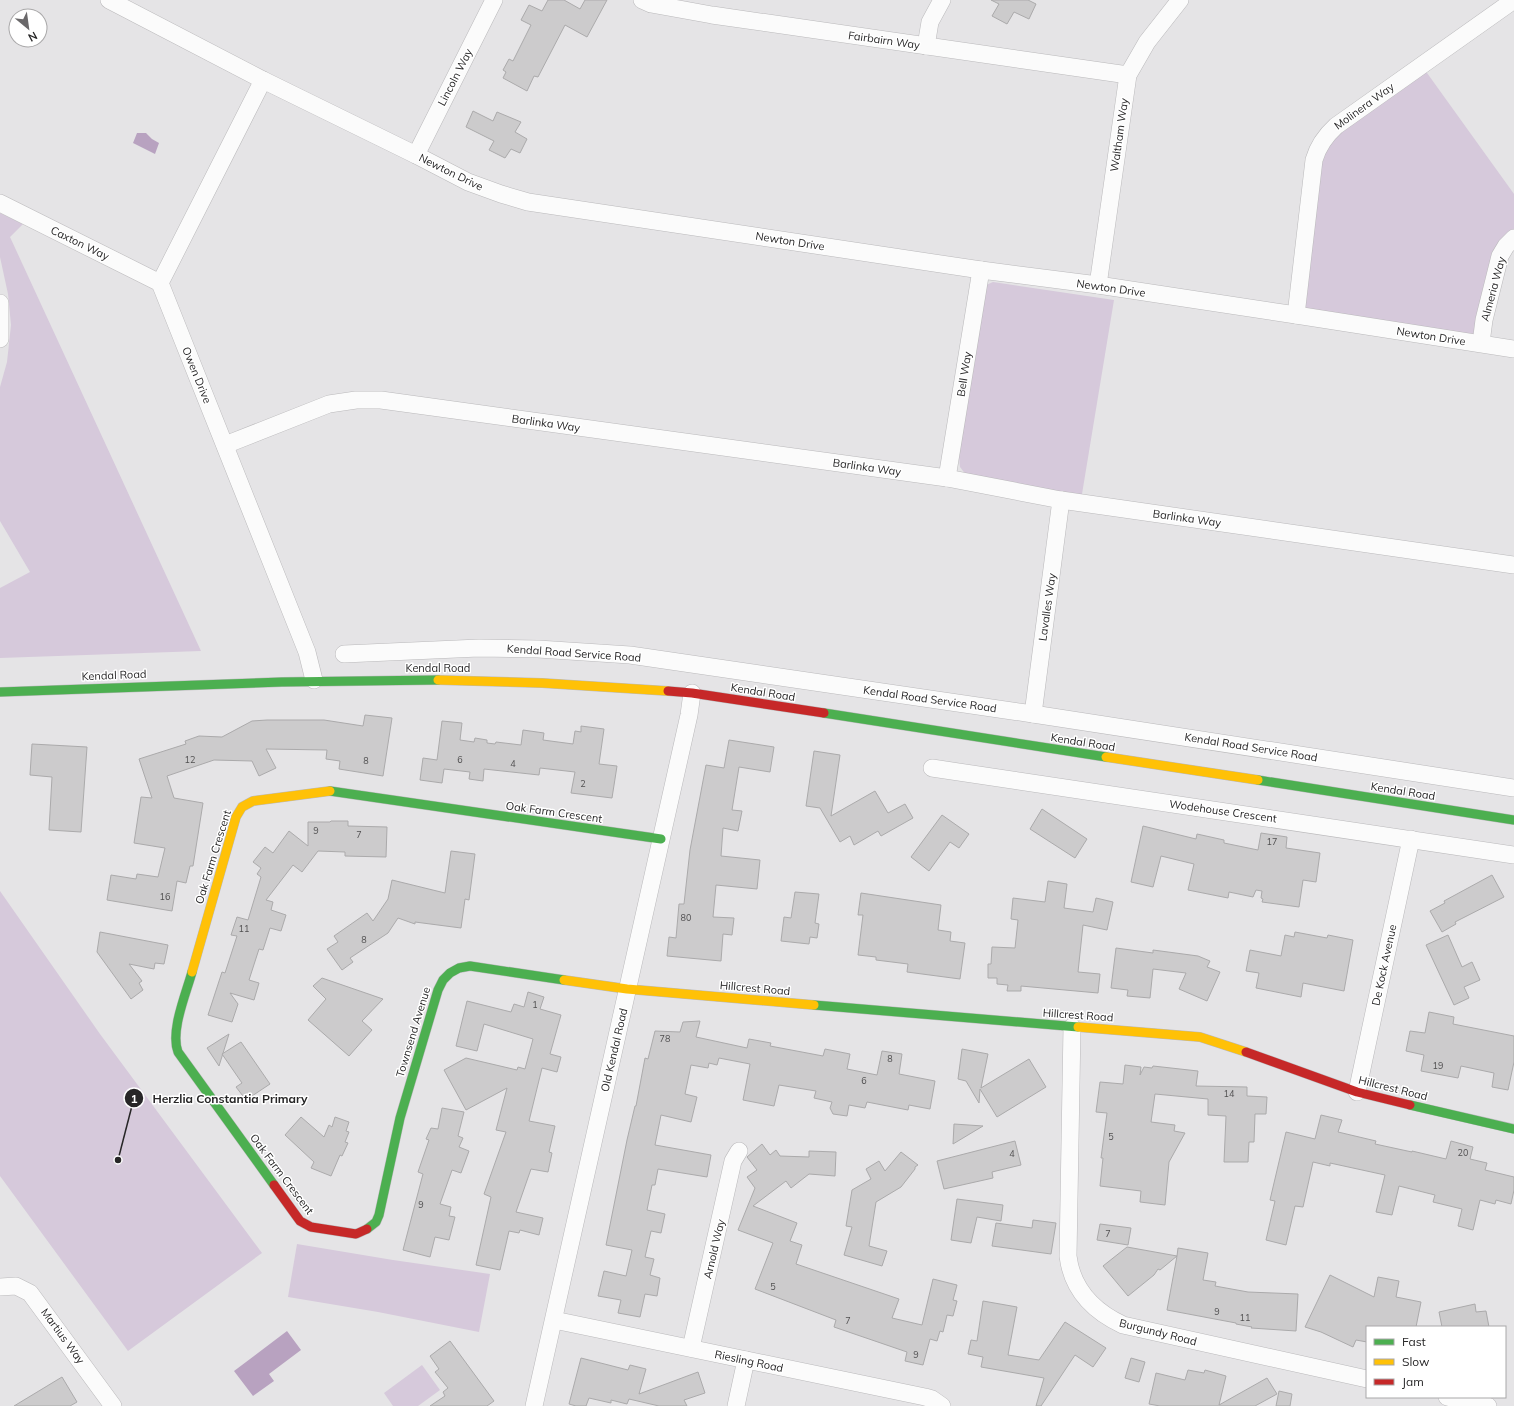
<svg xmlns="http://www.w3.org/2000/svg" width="1514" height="1406" font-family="Mulish,sans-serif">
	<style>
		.green { fill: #d6c9db }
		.water { fill: #b8a2c0 }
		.building { fill: #cccbcc; stroke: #abaaab }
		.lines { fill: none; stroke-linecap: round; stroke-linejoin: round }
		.street-casing { stroke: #bab9bb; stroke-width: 18 }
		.fast-casing { stroke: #bab9bb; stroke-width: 10 }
		.slow-casing { stroke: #bab9bb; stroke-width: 10 }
		.jam-casing { stroke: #bab9bb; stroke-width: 10 }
		.street { stroke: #fbfbfb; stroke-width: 17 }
		.fast { stroke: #4caf50; stroke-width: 9 }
		.slow { stroke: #ffc107; stroke-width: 9 }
		.jam { stroke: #c62828; stroke-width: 9 }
		.labels { text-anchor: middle; stroke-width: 3; stroke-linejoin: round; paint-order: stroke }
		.number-label { font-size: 9px; fill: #504f50 }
		.street-label { font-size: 11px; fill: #272627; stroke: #fff }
		.leader { fill: none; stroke: #272627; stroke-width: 1.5 }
		.callout-dot { fill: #272627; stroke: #fff; stroke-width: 1.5 }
		.mark-label { font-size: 12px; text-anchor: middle; font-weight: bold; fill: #fff }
		.callout-label { font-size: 12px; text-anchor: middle; font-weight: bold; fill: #272627; stroke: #fff; stroke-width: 3; stroke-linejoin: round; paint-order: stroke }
	</style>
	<rect width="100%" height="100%" fill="#e5e4e6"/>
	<g class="green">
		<path d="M1422,66L1514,194V234L1480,343L1296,315L1319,153L1337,127Z"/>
		<path d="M0,213L23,224L10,237L201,651L0,658V588L30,572L0,521V387L7,362L11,325L8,294L0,257Z"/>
		<path d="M993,282L1114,300L1082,494L1075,502L966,475L960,467L959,456L986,285Z"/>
		<path d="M0,891L100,1034L262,1253L128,1351L0,1176Z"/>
		<path d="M297,1244L393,1260L490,1274L479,1332L378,1312L288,1297Z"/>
		<path d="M422,1365L440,1390L418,1406H393L384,1393Z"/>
	</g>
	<g class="water">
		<path d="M137,133H146L152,139L159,143L155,154L133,143Z"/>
		<path d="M287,1331L301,1350L269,1374L274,1381L253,1396L234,1371Z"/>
	</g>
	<g class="building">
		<path d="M548,0H564L580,9L585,0H607L587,37L565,25L538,77L534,76L527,91L503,78L506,72L503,70L509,59L513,61L531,25L521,20L529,5L542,11Z"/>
		<path d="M991,0H1028L1036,4L1029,19L1014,12L1007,24L992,16L999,4Z"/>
		<path d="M473,111L493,121L497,112L521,122L515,132L527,139L520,153L511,149L505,158L489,150L494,141L466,127Z"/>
		<path d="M365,715L392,718L383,776L339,769L340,761L326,759L327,750L266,749L276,768L259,776L252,761L214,760L167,776L174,798L203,803L193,866H190L186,883L177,881L172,911L107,900L111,875L136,879L137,874L158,877L165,848L134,843L141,797L152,798L139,759L186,744L185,741L199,736L222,737L252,721L267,720H324L363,726Z"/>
		<path d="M442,721L462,723L460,740L474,742L475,738L487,740V743L495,744L496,742L521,745L523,730L544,733L543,740L573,744L575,731L581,732V726L604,729L599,764L617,766L612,798L571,793L575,772L540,768L539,775L484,769L483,781L469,779L470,772L444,769L442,783L420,780L423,758L437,760Z"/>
		<path d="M729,740L774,747L770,772L739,767L732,810L742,811L738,831L723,828L721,856L760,860L757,889L716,885L713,917L734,918L732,935L723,934L721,961L667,956L669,937L676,938L679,904H684L690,850L706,765L724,768Z"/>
		<path d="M32,744L87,747L81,832L49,830L52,777L30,775Z"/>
		<path d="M814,751L840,755L831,816L875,791L888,813L905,804L913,818L881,836L878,831L854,845L850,836L840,842L820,808L806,806Z"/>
		<path d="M1042,809L1087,839L1075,858L1030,829Z"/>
		<path d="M942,815L969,834L959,848L950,842L929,871L911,857Z"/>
		<path d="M331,821H348V826L387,827L386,857L345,856V852L318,851L302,872L293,865L266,900L273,902L271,910L286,915L281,931L270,928L263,950L259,949L249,980L259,983L254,1000L230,993L238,1004L232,1022L208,1015L222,972L225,973L237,936L231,935L237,917L248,920L261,877L257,874L261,868L253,862L265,847L273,853L289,831L308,846V822H330Z"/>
		<path d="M1143,826L1196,839L1197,834L1224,840V843L1258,850L1261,833L1287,837L1286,848L1320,853L1316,882L1303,880L1299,907L1262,902L1263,899L1261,898L1262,891L1256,890L1253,897L1229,892L1228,898L1188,890L1194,864L1161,856L1153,887L1131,882Z"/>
		<path d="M451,851L475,854L469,900L465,899L461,928L415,922V924L398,918L388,933L350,958L353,962L342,970L327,949L338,942L334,936L367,913L373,921L388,899L392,880L445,893Z"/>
		<path d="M1492,875L1504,897L1455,922L1456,924L1442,932L1430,911L1445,903L1444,901Z"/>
		<path d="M1048,881L1067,884L1064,908L1093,912L1096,898L1113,902L1107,930L1083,925L1078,972L1100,974L1098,993L1021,986V991H1007L1008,985L997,984V978H988V964H991L992,947L1015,948L1018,920L1011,919L1013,898L1045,902Z"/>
		<path d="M795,892L819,894L815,923L819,924L817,938L810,937L809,944L781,941L784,917L791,918Z"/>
		<path d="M861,893L941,905L938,930L951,932L950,941L965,943L960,979L907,972L908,964L876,960V957L858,955L863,915H858Z"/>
		<path d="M100,932L168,945L164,964L155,963L154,969L129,964L142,981L139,983L143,990L131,999L97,952Z"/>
		<path d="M1295,932L1327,938L1328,935L1353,940L1344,991L1303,983L1301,997L1256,988L1259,973L1246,971L1250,950L1281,956L1285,935L1294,937Z"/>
		<path d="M1448,935L1462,967L1472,962L1480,980L1464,987L1469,998L1454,1005L1426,945Z"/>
		<path d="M1116,948L1153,953V950L1198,956L1210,961L1207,967L1220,972L1207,1001L1179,989L1186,973L1153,969L1150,998L1127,996L1128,990L1111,988Z"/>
		<path d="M322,978L383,999L362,1021L372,1030L349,1056L308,1020L326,999L313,986Z"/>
		<path d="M528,992L544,997L540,1009L561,1015L550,1054L561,1057L557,1072L542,1068L529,1121L555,1126L549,1152L552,1153L548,1172L531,1169L516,1212L543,1218L539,1235L520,1230L519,1233L509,1231L500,1270L476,1265L491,1197L484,1194L506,1132L496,1130L507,1088L466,1110L444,1070L466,1058L517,1070L518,1067L525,1069L533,1039L484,1024L477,1051L456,1046L467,1001L511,1012L514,1004L524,1007Z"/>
		<path d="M1429,1012L1454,1017L1453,1024L1514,1036V1062L1508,1090L1492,1087L1494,1073L1461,1066L1458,1078L1421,1071L1424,1055L1406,1051L1410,1031L1425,1033Z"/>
		<path d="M700,1021L696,1037L747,1048L749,1039L771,1043L770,1046L823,1056L825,1049L850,1054L847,1069L877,1075L882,1051L902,1054L899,1074L935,1081L930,1109L909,1105L908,1110L867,1102L865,1108L849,1105L847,1116L833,1114L830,1108L832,1102L814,1098L816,1091L779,1085L774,1106L743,1100L750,1064L719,1058L717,1065L709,1063L708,1068L691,1065L685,1094L697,1097L691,1122L661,1115L655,1145L711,1155L707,1177L658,1169L655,1185H652L647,1210L665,1214L661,1233L651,1231L645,1257L654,1259L650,1275L660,1278L657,1296L645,1294L640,1317L618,1313L621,1300L598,1296L604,1271L626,1276L632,1250L606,1245L627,1140L635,1106H636L645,1058L648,1059L655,1031L680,1032L683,1022Z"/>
		<path d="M229,1034L219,1066L207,1048Z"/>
		<path d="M241,1042L270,1084L246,1100L236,1087L242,1083L222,1054Z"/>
		<path d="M962,1049L988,1054L981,1088L1029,1059L1046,1087L997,1117L980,1089L979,1103L966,1081L958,1079Z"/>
		<path d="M1125,1065L1141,1067L1140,1075L1144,1067L1152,1068L1153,1066L1198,1071L1196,1086L1247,1087V1096L1267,1097L1266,1114H1255L1254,1142H1249L1248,1162H1224L1226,1116L1208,1115V1099L1155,1094L1151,1122L1175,1125L1174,1131L1185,1133L1169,1162L1165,1205L1140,1202L1141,1191L1100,1186L1103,1158H1101L1107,1113L1096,1112L1100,1082L1123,1084Z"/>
		<path d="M442,1108L464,1112L458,1136L463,1138L459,1147L469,1151L461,1173L452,1170L440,1204L451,1207L449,1216L455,1217L449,1240L435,1237L430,1257L403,1250L423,1174L418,1172L429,1140L426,1139L431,1128L438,1129Z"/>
		<path d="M1321,1115L1342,1120L1338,1132L1376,1141L1375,1144L1412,1152V1151L1446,1159L1451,1141L1473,1147L1470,1159L1487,1163L1485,1170L1514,1177V1190L1511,1204L1496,1200L1495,1204L1480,1200L1473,1230L1458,1226L1462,1209L1433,1202L1435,1195L1399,1186L1392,1215L1376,1212L1385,1175L1330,1163V1166L1313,1162L1303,1207L1295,1206L1286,1245L1266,1240L1275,1201L1270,1200L1286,1132L1315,1139Z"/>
		<path d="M301,1117L324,1137L329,1125L332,1127L335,1117L349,1122L346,1131L349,1132L345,1142L348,1143L342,1156L340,1155L331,1176L311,1168L314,1162L285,1135Z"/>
		<path d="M954,1124L983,1126L953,1144Z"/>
		<path d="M1015,1141L1021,1165L992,1172L993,1178L944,1189L937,1161Z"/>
		<path d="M762,1144L770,1155L776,1150L780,1156L809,1157V1151L836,1152L835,1176L809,1174L791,1188L786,1181L753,1206L797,1223L790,1241L802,1245L796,1264L899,1299L892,1318L922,1325L933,1279L957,1285L953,1300L957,1301L953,1316L947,1315L943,1332L940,1331L937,1341L930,1339L923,1365L905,1361L907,1352L834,1327L836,1320L755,1289L773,1243L738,1230L755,1188L747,1177L757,1170L747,1157Z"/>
		<path d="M901,1152L918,1165L915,1167V1169L901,1187L876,1202L869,1246L887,1251L882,1266L844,1255L852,1227L846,1226L852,1190L871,1179L866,1169L879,1161L885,1171Z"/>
		<path d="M957,1199L1003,1205L1001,1221L977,1217L971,1243L951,1240Z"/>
		<path d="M1033,1220L1056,1223L1051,1254L992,1246L996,1223L1032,1228Z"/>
		<path d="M1100,1224L1131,1228L1128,1245L1097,1240Z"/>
		<path d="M1127,1247L1177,1256L1178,1248L1208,1253L1203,1280L1216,1282L1215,1286L1248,1292L1298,1294L1296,1331L1251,1328L1252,1327L1236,1324V1323L1167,1310L1177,1256L1160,1270L1158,1269L1154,1275L1128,1296L1103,1266Z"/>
		<path d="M1330,1275L1374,1297L1378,1277L1399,1281L1396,1297L1421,1302L1416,1327H1367V1342L1356,1340L1353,1347L1321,1332L1305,1327Z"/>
		<path d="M983,1301L1017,1307L1008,1355L1039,1360L1065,1322L1106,1348L1093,1367L1075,1355L1041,1406H1036L1044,1378L981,1367L983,1357L968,1354L971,1340L977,1341Z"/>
		<path d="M1475,1304L1476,1312L1486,1311L1489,1327H1442L1439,1312Z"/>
		<path d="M450,1341L494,1401L487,1406H430L445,1396L443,1392L448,1388L435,1372L439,1369L430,1356Z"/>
		<path d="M581,1358L628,1370L630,1365L646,1369L639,1394L698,1372L705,1393L684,1400L687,1406H659L629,1399L627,1404L611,1400V1403L589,1398L586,1406H576L569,1404Z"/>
		<path d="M1131,1358L1145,1362L1139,1382L1125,1378Z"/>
		<path d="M1188,1370L1204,1373L1205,1370L1226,1376L1219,1405L1267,1378L1277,1394L1255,1406H1160L1149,1404L1156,1373L1185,1380Z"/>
		<path d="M62,1377L77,1402L70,1406H14Z"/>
		<path d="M1279,1391L1292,1394L1290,1406H1276Z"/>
	</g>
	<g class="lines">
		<defs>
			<g id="street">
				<path d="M109,0L263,80L416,155L468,182L501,194L528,202L981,270L1098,285L1296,315L1514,349"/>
				<path d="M642,0L651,4L712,15L1128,75"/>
				<path d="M926,46L930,22L942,0"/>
				<path d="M263,80L160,283L307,652L314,680"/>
				<path d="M416,155L494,0"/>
				<path d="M0,203L160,283"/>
				<path d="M1098,285L1128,75L1147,42L1180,0"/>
				<path d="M0,303V339"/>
				<path d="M1296,315L1314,160C1318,146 1325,136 1336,126L1514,0"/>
				<path d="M1481,343L1484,320L1500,256L1506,246L1514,238"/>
				<path d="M225,445L329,404L356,400H381L947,478L1061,500L1514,565"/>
				<path d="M947,478L981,270"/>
				<path d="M344,654L479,648L538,649L630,655L1033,714L1514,788"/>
				<path d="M1033,714L1061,500"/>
				<path d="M932,768L1514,855"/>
				<path d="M1072,1027L1068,1256C1072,1289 1093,1311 1123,1325L1367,1379"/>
				<path d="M1357,1092L1411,839"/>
				<path d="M0,1287L16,1286L30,1293L113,1406"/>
				<path d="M554,1320L925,1397L932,1399L942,1406"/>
				<path d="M691,1348L733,1161L739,1151"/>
				<path d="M1447,1397L1488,1406"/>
				<path d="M534,1406L689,715L692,693"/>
				<path d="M736,1406L746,1360"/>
			</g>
			<g id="fast">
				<path d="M0,692L282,682L438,680"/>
				<path d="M824,713L1106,757"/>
				<path d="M1258,780L1514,820"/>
				<path d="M330,791L661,839"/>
				<path d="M192,972C186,994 170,1031 178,1052L274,1185"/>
				<path d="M814,1005L1078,1027"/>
				<path d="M1410,1105L1514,1129"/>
				<path d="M367,1229L376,1222L379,1215L400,1118L438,990L443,980L450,973L459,968L470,966L564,980"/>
			</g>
			<g id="slow">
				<path d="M438,680L542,683L668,691"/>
				<path d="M1106,757L1258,780"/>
				<path d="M192,972L236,817L242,807L253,801L330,791"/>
				<path d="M564,980L627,989L814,1005"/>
				<path d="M1078,1027L1200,1037L1246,1052"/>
			</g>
			<g id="jam">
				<path d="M668,691L692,693L824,713"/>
				<path d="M1246,1052L1357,1092L1410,1105"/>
				<path d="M274,1185L300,1221L311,1227L356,1234L367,1229"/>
			</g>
		</defs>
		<use href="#street" class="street-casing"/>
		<use href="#fast" class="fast-casing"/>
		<use href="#slow" class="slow-casing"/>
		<use href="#jam" class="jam-casing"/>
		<use href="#street" class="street"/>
		<use href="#fast" class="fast"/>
		<use href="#slow" class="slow"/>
		<use href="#jam" class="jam"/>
	</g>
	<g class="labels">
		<g class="number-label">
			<text x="190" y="763">12</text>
			<text x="460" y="763">6</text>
			<text x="366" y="764">8</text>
			<text x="513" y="767">4</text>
			<text x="583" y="787">2</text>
			<text x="316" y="834">9</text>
			<text x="359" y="838">7</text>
			<text x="1272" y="845">17</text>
			<text x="165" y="900">16</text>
			<text x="686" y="921">80</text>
			<text x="244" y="932">11</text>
			<text x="364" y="943">8</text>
			<text x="535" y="1008">1</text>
			<text x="665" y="1042">78</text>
			<text x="890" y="1062">8</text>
			<text x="1438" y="1069">19</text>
			<text x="864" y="1084">6</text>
			<text x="1229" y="1097">14</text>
			<text x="1111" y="1140">5</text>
			<text x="1463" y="1156">20</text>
			<text x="1012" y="1157">4</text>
			<text x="421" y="1208">9</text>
			<text x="1108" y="1237">7</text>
			<text x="773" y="1290">5</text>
			<text x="1217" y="1315">9</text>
			<text x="1245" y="1321">11</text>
			<text x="848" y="1324">7</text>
			<text x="916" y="1358">9</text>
		</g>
		<g class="street-label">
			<text transform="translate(884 40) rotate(8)" y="4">Fairbairn Way</text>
			<text transform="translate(455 77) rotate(-63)" y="4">Lincoln Way</text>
			<text transform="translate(1364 106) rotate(-36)" y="4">Molinera Way</text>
			<text transform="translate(1119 135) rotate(-82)" y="4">Waltham Way</text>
			<text transform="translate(451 172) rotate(26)" y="4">Newton Drive</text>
			<text transform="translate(790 241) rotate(9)" y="4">Newton Drive</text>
			<text transform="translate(80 243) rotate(26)" y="4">Caxton Way</text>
			<text transform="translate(1111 288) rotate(8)" y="4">Newton Drive</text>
			<text transform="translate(1493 289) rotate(-75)" y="4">Almeria Way</text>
			<text transform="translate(1431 336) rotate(9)" y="4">Newton Drive</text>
			<text transform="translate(964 374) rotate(-81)" y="4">Bell Way</text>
			<text transform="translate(197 375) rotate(68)" y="4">Owen Drive</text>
			<text transform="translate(546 423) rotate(8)" y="4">Barlinka Way</text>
			<text transform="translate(867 467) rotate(8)" y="4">Barlinka Way</text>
			<text transform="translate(1187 518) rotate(8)" y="4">Barlinka Way</text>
			<text transform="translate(1047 607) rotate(-82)" y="4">Lavalles Way</text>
			<text transform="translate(574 653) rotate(4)" y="4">Kendal Road Service Road</text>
			<text x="438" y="672">Kendal Road</text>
			<text transform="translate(114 675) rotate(-2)" y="4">Kendal Road</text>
			<text transform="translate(763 692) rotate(9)" y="4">Kendal Road</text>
			<text transform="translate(930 699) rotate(8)" y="4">Kendal Road Service Road</text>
			<text transform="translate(1083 742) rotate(9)" y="4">Kendal Road</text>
			<text transform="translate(1251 747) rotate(9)" y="4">Kendal Road Service Road</text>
			<text transform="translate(1403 791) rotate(9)" y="4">Kendal Road</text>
			<text transform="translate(1223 811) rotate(8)" y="4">Wodehouse Crescent</text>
			<text transform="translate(554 812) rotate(8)" y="4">Oak Farm Crescent</text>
			<text transform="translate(213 857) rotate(-73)" y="4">Oak Farm Crescent</text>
			<text transform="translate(1384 965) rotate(-78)" y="4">De Kock Avenue</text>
			<text transform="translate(755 988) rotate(5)" y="4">Hillcrest Road</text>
			<text transform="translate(1078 1015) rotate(4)" y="4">Hillcrest Road</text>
			<text transform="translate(413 1032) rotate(-73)" y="4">Townsend Avenue</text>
			<text transform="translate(614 1050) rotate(-77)" y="4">Old Kendal Road</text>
			<text transform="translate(1393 1088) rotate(14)" y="4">Hillcrest Road</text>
			<text transform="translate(282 1174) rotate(53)" y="4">Oak Farm Crescent</text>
			<text transform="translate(714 1249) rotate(-77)" y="4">Arnold Way</text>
			<text transform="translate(1158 1332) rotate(14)" y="4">Burgundy Road</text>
			<text transform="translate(63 1336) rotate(54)" y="4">Martius Way</text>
			<text transform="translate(749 1361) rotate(12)" y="4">Riesling Road</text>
		</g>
	</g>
	<path class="leader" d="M118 1160L134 1098"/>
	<g class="callout-dot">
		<circle cx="118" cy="1160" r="4"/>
		<circle cx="134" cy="1098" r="10"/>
	</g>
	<g class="mark-label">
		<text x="134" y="1103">1</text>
	</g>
	<g class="callout-label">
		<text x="230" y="1103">Herzlia Constantia Primary</text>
	</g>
	<rect x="1366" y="1326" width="140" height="72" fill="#ffffff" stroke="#a9a8a9"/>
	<rect x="1374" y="1339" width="20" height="6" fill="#4caf50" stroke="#a9a8a9"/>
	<text x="1402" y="1346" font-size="12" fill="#272627">Fast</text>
	<rect x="1374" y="1359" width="20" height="6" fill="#ffc107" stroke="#a9a8a9"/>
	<text x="1402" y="1366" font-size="12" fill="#272627">Slow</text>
	<rect x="1374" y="1379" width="20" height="6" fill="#c62828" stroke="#a9a8a9"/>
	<text x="1402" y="1386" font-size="12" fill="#272627">Jam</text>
	<g transform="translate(28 28) rotate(151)"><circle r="19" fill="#ffffff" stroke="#a9a8a9"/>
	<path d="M0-3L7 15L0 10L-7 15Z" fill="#6a686a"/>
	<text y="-6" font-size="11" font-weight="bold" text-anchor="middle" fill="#272627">N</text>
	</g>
</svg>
